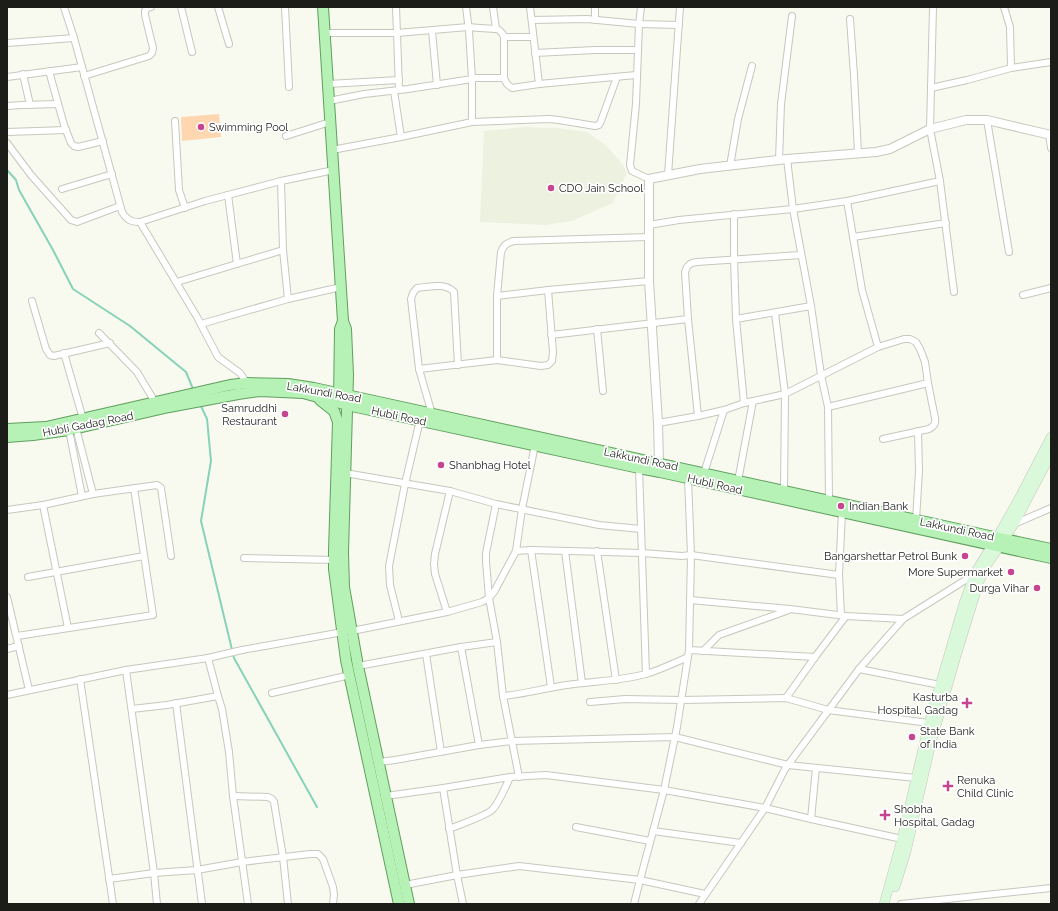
<svg xmlns="http://www.w3.org/2000/svg" width="1058" height="911" font-family="Raleway,sans-serif">
	<style>
		.built { fill: #edf1df }
		.green { fill: #fed6b0 }
		.lines { fill: none; stroke-linecap: round; stroke-linejoin: round }
		.stream { stroke: #87d2b8; stroke-width: 2 }
		.minor-casing { stroke: #c6c8be; stroke-width: 8 }
		.tertiary-casing { stroke: #c6c8be; stroke-width: 10 }
		.secondary-casing { stroke: #c6c8be; stroke-width: 10 }
		.primary-casing { stroke: #60a05f; stroke-width: 12 }
		.minor { stroke: #fff; stroke-width: 6 }
		.tertiary { stroke: #fff; stroke-width: 8 }
		.secondary { stroke: #daf8da; stroke-width: 9 }
		.primary { stroke: #b6f1b5; stroke-width: 10 }
		.poi-dot { fill: #c54590; stroke: #fff; stroke-width: 1.5 }
		.labels { text-anchor: middle; stroke-width: 3.5; stroke-linejoin: round; paint-order: stroke }
		.poi-label { font-size: 11px; fill: #1c1c19; stroke: #fff; text-anchor: start }
		.street-label { font-size: 11px; fill: #1c1c19; stroke: #fff }
	</style>
	<rect width="100%" height="100%" fill="#f8faf0"/>
	<path class="built" d="M524,127L558,128L587,132L606,145L623,165L627,173L613,203L572,221L546,225L480,222L484,131Z"/>
	<path class="green" d="M219,114L221,137L182,141L181,117Z"/>
	<g class="lines">
		<g class="stream">
			<path d="M7,170L16,180L19,190L53,250L73,289L130,326L186,372L193,389"/>
			<path d="M200,404L207,419L211,461L201,521L234,658L317,807"/>
		</g>
		<defs>
			<g id="minor">
				<path d="M64,7L74,38L122,212C127,220 131,222 140,222L205,201L281,181L334,170"/>
				<path d="M181,7L192,52"/>
				<path d="M218,7L229,44"/>
				<path d="M285,7L289,87"/>
				<path d="M396,7L397,33L468,27L480,28L496,29L499,30L502,33L504,37V78L507,84L512,88L539,84L636,75"/>
				<path d="M493,7L496,29"/>
				<path d="M530,7L539,84"/>
				<path d="M641,7L639,24L679,25"/>
				<path d="M933,7L930,129L940,181L954,292"/>
				<path d="M1004,7L1010,27L1011,68"/>
				<path d="M850,19L854,75L858,153"/>
				<path d="M532,20L587,19L639,24L636,104L630,165L632,171L649,179"/>
				<path d="M595,20V7"/>
				<path d="M432,31L437,85"/>
				<path d="M326,33H397L399,90"/>
				<path d="M504,37H533"/>
				<path d="M7,43L74,38"/>
				<path d="M535,53L595,50H637"/>
				<path d="M49,71L64,125L71,143L74,146L78,147L103,141"/>
				<path d="M23,74L30,105"/>
				<path d="M84,76L149,56L152,53L153,48L145,15V11L147,8L151,7"/>
				<path d="M7,77L82,67"/>
				<path d="M328,84L399,80"/>
				<path d="M931,88L967,80L1011,68L1051,62"/>
				<path d="M394,91L401,137"/>
				<path d="M329,101L364,94L408,89L472,79L469,31L466,7"/>
				<path d="M7,106L22,105L58,104"/>
				<path d="M987,120L1009,252"/>
				<path d="M175,121L179,190L185,208"/>
				<path d="M472,122V79L476,78H504"/>
				<path d="M7,132L66,130"/>
				<path d="M1049,134L1051,148"/>
				<path d="M286,136L330,122"/>
				<path d="M7,143L31,175L71,220L77,222L120,206"/>
				<path d="M332,150L401,137L472,122L549,119L559,120L595,126L599,125L601,121L617,77"/>
				<path d="M787,159L793,209L811,306L821,375L828,407L829,501"/>
				<path d="M779,160L781,104L792,16"/>
				<path d="M730,166L738,119L752,66"/>
				<path d="M668,175L680,7"/>
				<path d="M281,181L283,250L288,299"/>
				<path d="M62,189L112,174"/>
				<path d="M228,195L237,264"/>
				<path d="M847,201L862,290L878,347"/>
				<path d="M734,214V259L736,319L744,403"/>
				<path d="M140,222L197,317L218,357L240,373L247,383"/>
				<path d="M649,225L679,220L793,209L847,201L940,181"/>
				<path d="M853,237L946,223"/>
				<path d="M177,282L283,250"/>
				<path d="M1023,295L1051,288"/>
				<path d="M497,296L548,290L649,281"/>
				<path d="M32,301L46,349L50,355L54,356L110,343"/>
				<path d="M775,313L785,394L784,491"/>
				<path d="M736,319L811,306"/>
				<path d="M201,324L288,299L341,287"/>
				<path d="M597,329L603,391"/>
				<path d="M99,333L137,372L155,402"/>
				<path d="M551,335L688,319"/>
				<path d="M64,353L83,419"/>
				<path d="M497,360L541,366L548,365L552,361L553,352L548,290"/>
				<path d="M419,369L497,360V296L501,252C504,245 506,243 514,241L649,237"/>
				<path d="M828,407L928,383"/>
				<path d="M432,414L419,369L411,299L413,293L417,288C429,287 445,282 454,292L458,365"/>
				<path d="M698,416L688,319L685,272C687,265 690,263 697,262L801,255"/>
				<path d="M658,423L698,416L724,410L744,403L785,394L878,347L904,339H910L916,342L920,349L925,362L928,383L935,418C936,424 934,426 929,429L883,439"/>
				<path d="M76,428L93,494"/>
				<path d="M69,430L82,496"/>
				<path d="M639,468L646,674"/>
				<path d="M345,473L450,491L496,504L599,525L641,529"/>
				<path d="M704,473L724,410"/>
				<path d="M738,481L753,401"/>
				<path d="M496,504L486,553V561L489,598L497,642L503,696L519,777"/>
				<path d="M43,505L68,628"/>
				<path d="M7,510L43,505L93,494L157,485L161,488L171,556"/>
				<path d="M916,520L919,471L918,431"/>
				<path d="M1014,524L1051,508"/>
				<path d="M531,550L551,687"/>
				<path d="M516,551L522,509L535,445"/>
				<path d="M565,551L582,683"/>
				<path d="M597,551L616,680"/>
				<path d="M244,558L334,560"/>
				<path d="M28,577L144,556"/>
				<path d="M7,597L29,690"/>
				<path d="M690,600L790,609L846,616L903,619"/>
				<path d="M447,612L435,574L434,564L435,554L450,491"/>
				<path d="M841,615L839,575L842,512"/>
				<path d="M399,621L390,585L389,566L405,484L420,420"/>
				<path d="M352,631L447,612L482,602L489,598L494,592L516,551L531,550L642,553L682,556L691,555L839,575"/>
				<path d="M17,636L153,615L134,488"/>
				<path d="M461,647L479,745"/>
				<path d="M7,649L19,646"/>
				<path d="M689,650L815,657"/>
				<path d="M703,651L719,635L789,610"/>
				<path d="M426,654L441,752"/>
				<path d="M208,658L218,696L222,709L229,752L233,796L248,904"/>
				<path d="M358,666L461,647L497,642"/>
				<path d="M859,669L940,685"/>
				<path d="M126,670L154,873L157,904"/>
				<path d="M80,679L113,904"/>
				<path d="M272,693L350,675"/>
				<path d="M7,695L126,670L208,658L242,650L343,632"/>
				<path d="M503,696C525,694 545,688 567,685C593,681 620,681 646,674C660,670 674,663 688,657"/>
				<path d="M786,698L815,657L846,616"/>
				<path d="M590,702L625,699L682,700L786,698L828,710L929,723"/>
				<path d="M176,703L202,904"/>
				<path d="M132,709L167,705L218,696"/>
				<path d="M379,762L395,760L479,745L512,741L675,737L788,765L916,778"/>
				<path d="M443,788L457,875L463,904"/>
				<path d="M233,796L268,797L272,799L274,802L283,857L288,904"/>
				<path d="M386,796L443,788L510,777L546,775L664,790L765,808L811,819L902,839"/>
				<path d="M811,819L816,768"/>
				<path d="M576,827L650,841"/>
				<path d="M449,829C459,825 485,816 492,810C499,803 506,786 510,777"/>
				<path d="M653,831L741,843"/>
				<path d="M109,879L154,873L197,870L242,862L310,854H318L323,859L333,887L334,895L333,904"/>
				<path d="M405,885L457,875L519,866L640,880L705,894"/>
				<path d="M634,904L640,880L664,790L677,727L689,650L691,555L688,478"/>
				<path d="M699,904L765,808L785,769L859,669L903,619L975,574"/>
				<path d="M901,904L1051,888"/>
			</g>
			<path id="tertiary" d="M659,463L658,423L649,281V179L700,169L787,159L876,152L890,149L930,129L966,120H987L1051,135"/>
			<g id="secondary">
				<path d="M997,538L1020,497L1051,437"/>
				<path d="M1004,539L1014,524L1051,454"/>
				<path d="M895,887L906,852L931,743L956,656L979,582L986,566L1000,546"/>
				<path d="M884,904L902,839L929,723L964,603L975,573L993,544"/>
			</g>
			<g id="primary">
				<path d="M323,7L343,321L340,329L339,400"/>
				<path d="M343,321L346,329L348,375L343,553L344,587L358,666L409,904"/>
				<path d="M320,400L334,411L338,422L334,551V569L346,660L399,904"/>
				<path d="M7,429L46,427L230,385L247,383L288,384L314,388L365,399L985,535L1051,549"/>
				<path d="M7,437L33,435L69,430L169,407L238,394L260,391L303,393L347,405L403,417L639,468L660,472L1051,558"/>
			</g>
		</defs>
		<use href="#minor" class="minor-casing"/>
		<use href="#tertiary" class="tertiary-casing"/>
		<use href="#secondary" class="secondary-casing"/>
		<use href="#primary" class="primary-casing"/>
		<use href="#minor" class="minor"/>
		<use href="#tertiary" class="tertiary"/>
		<use href="#secondary" class="secondary"/>
		<use href="#primary" class="primary"/>
	</g>
	<g class="poi-dot">
		<circle cx="201" cy="127" r="4"/>
		<circle cx="551" cy="188" r="4"/>
		<circle cx="285" cy="414" r="4"/>
		<circle cx="441" cy="465" r="4"/>
		<circle cx="841" cy="506" r="4"/>
		<circle cx="965" cy="556" r="4"/>
		<circle cx="1011" cy="572" r="4"/>
		<circle cx="1037" cy="588" r="4"/>
		<path d="M965 697h4v4h4v4h-4v4h-4v-4h-4v-4h4z"/>
		<circle cx="912" cy="737" r="4"/>
		<path d="M946 780h4v4h4v4h-4v4h-4v-4h-4v-4h4z"/>
		<path d="M883 809h4v4h4v4h-4v4h-4v-4h-4v-4h4z"/>
	</g>
	<g class="labels">
		<g class="poi-label">
			<text x="209" y="131">Swimming Pool</text>
			<text x="559" y="192">CDO Jain School</text>
			<text x="277" y="412" text-anchor="end">Samruddhi<tspan x="277" dy="13">Restaurant</tspan></text>
			<text x="449" y="469">Shanbhag Hotel</text>
			<text x="849" y="510">Indian Bank</text>
			<text x="957" y="560" text-anchor="end">Bangarshettar Petrol Bunk</text>
			<text x="1003" y="576" text-anchor="end">More Supermarket</text>
			<text x="1029" y="592" text-anchor="end">Durga Vihar</text>
			<text x="958" y="701" text-anchor="end">Kasturba<tspan x="958" dy="13">Hospital, Gadag</tspan></text>
			<text x="920" y="735">State Bank<tspan x="920" dy="13">of India</tspan></text>
			<text x="957" y="784">Renuka<tspan x="957" dy="13">Child Clinic</tspan></text>
			<text x="894" y="813">Shobha<tspan x="894" dy="13">Hospital, Gadag</tspan></text>
		</g>
		<g class="street-label">
			<text transform="translate(324 392) rotate(10)" y="4">Lakkundi Road</text>
			<text transform="translate(399 416) rotate(12)" y="4">Hubli Road</text>
			<text transform="translate(88 424) rotate(-11)" y="4">Hubli Gadag Road</text>
			<text transform="translate(641 459) rotate(12)" y="4">Lakkundi Road</text>
			<text transform="translate(715 484) rotate(13)" y="4">Hubli Road</text>
			<text transform="translate(957 529) rotate(12)" y="4">Lakkundi Road</text>
		</g>
	</g>
	<rect width="1058" height="911" fill="none" stroke="#1c1c19" stroke-width="16"/>
</svg>
